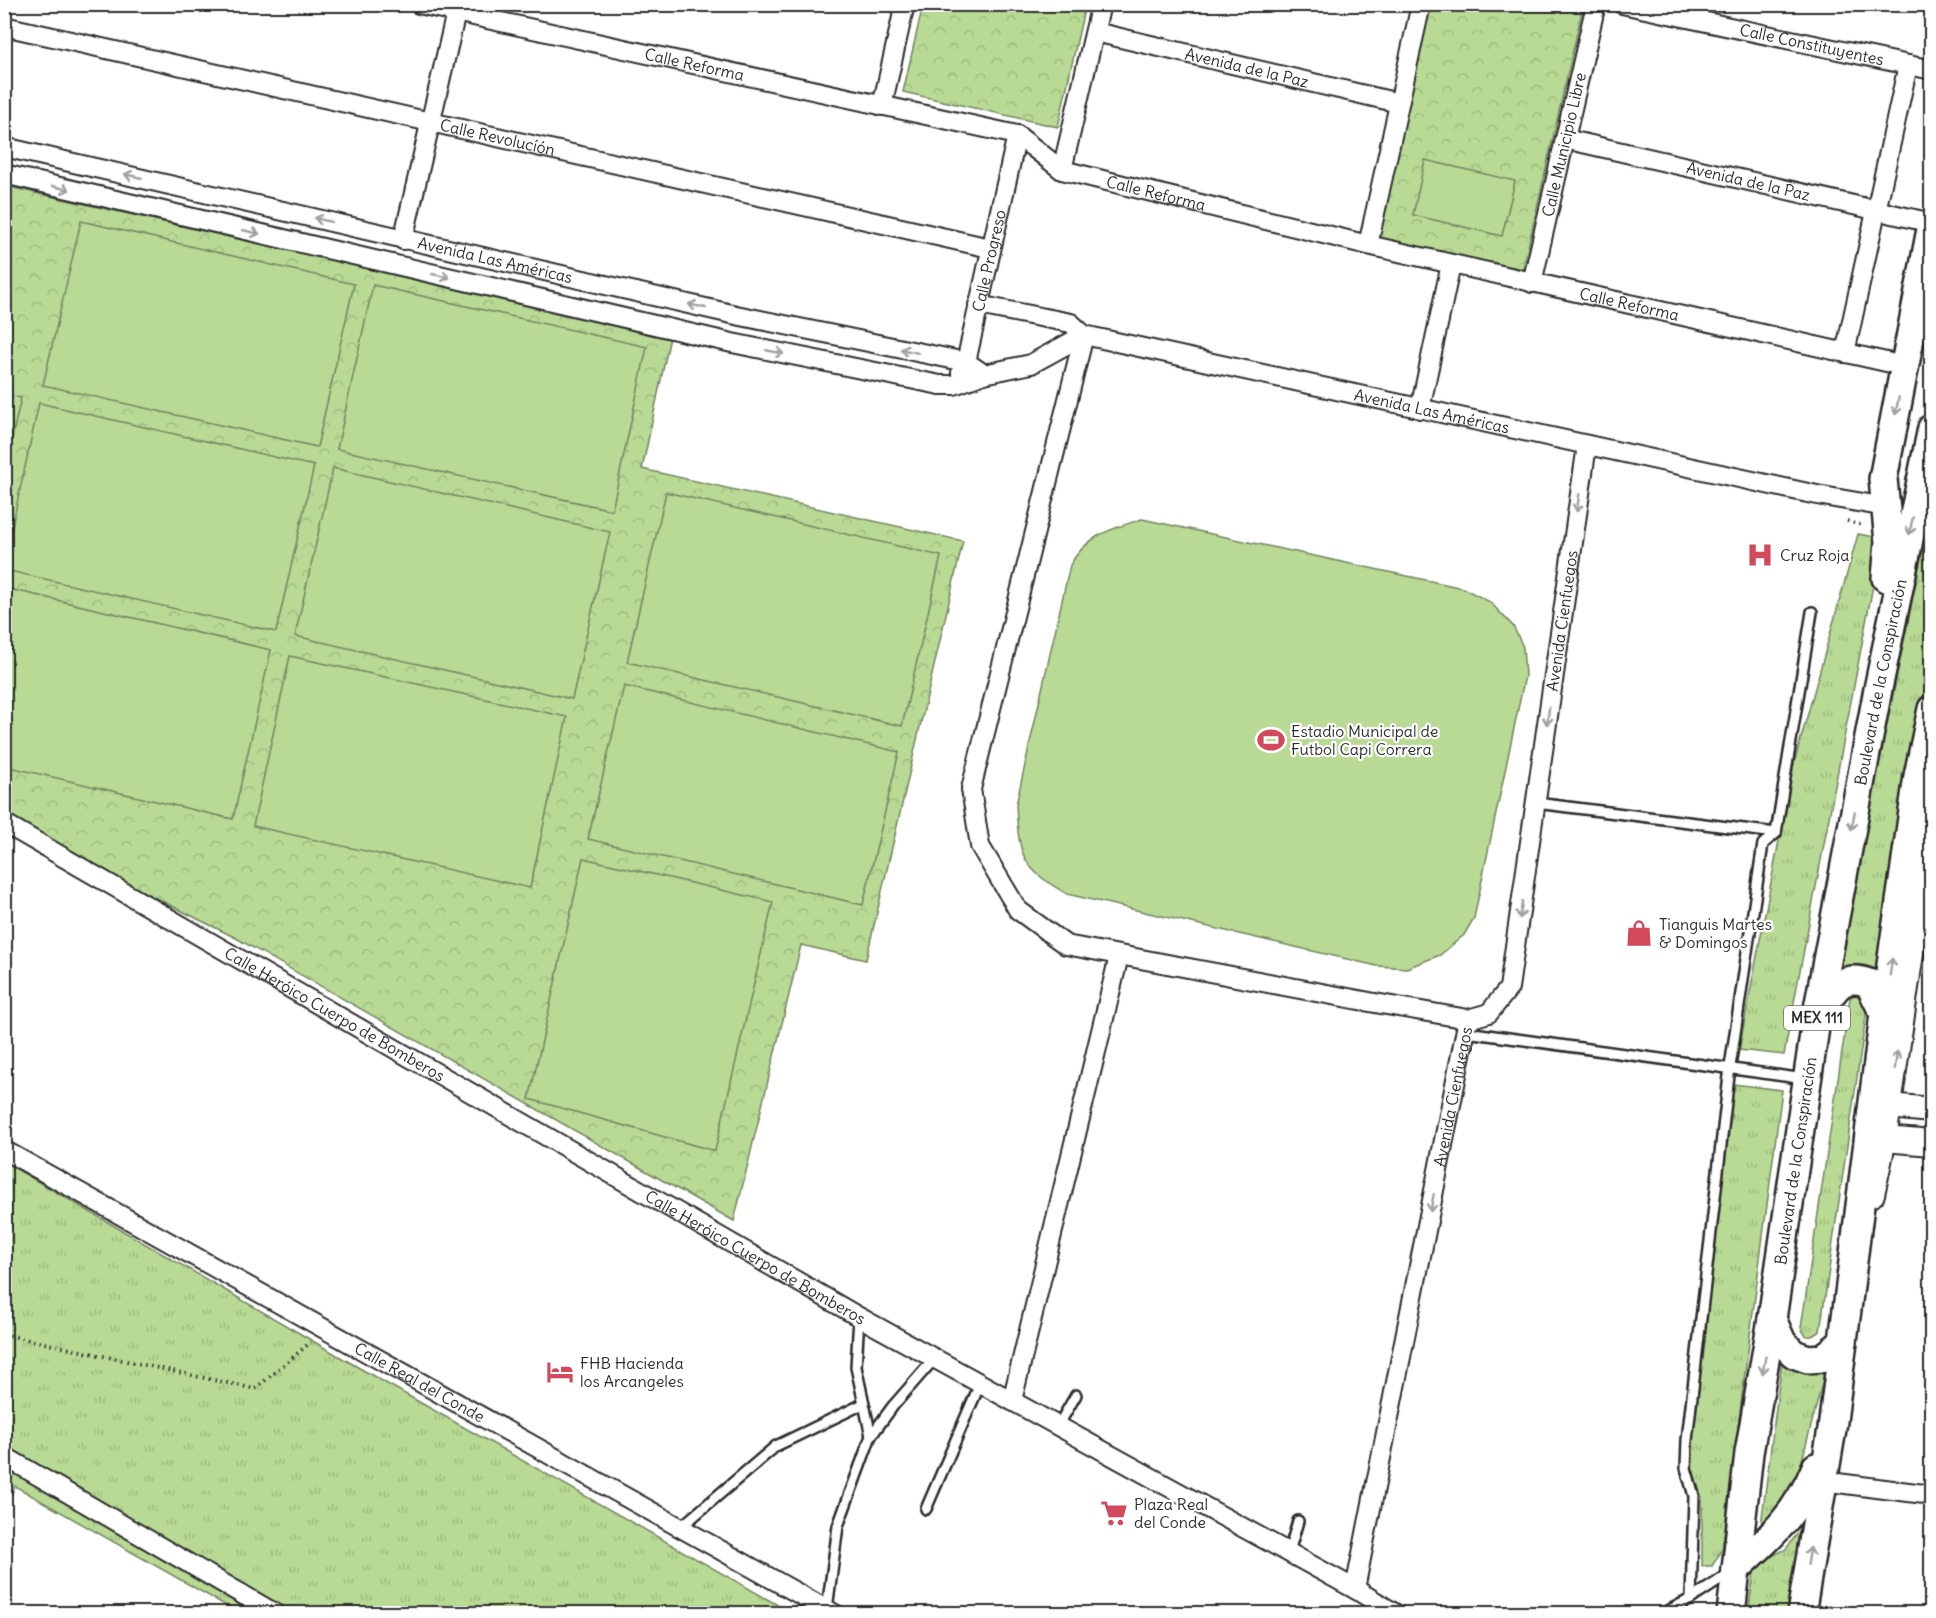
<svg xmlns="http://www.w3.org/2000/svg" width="1936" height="1618" font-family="Delius,sans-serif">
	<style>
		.grass { fill: url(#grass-tufts); stroke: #728260; stroke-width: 1.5 }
		.park { fill: url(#park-crowns); stroke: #728260; stroke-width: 1.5 }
		.pitch { fill: #b8da94; stroke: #728260; stroke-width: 1.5 }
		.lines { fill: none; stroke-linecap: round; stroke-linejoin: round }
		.lane-casing { stroke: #2b2b2b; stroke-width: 14 }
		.street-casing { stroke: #2b2b2b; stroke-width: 22 }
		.secondary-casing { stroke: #2b2b2b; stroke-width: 28 }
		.primary-casing { stroke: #2b2b2b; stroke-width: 32 }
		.path { stroke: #2b2b2b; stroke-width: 4; stroke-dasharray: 1.5 4.5; stroke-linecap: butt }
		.lane { stroke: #fff; stroke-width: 9 }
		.street { stroke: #fff; stroke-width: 18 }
		.secondary { stroke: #fff; stroke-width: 24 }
		.primary { stroke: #fff; stroke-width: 27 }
		.oneway { stroke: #a0a0a0 }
		.labels { text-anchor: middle; stroke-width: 4.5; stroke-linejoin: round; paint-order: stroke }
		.shield { fill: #fff; stroke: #6b6b6b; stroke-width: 1.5 }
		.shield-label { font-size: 15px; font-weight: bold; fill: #2b2b2b }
		.street-label { font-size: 16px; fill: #2b2b2b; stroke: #fff }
		.poi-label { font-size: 16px; fill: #2b2b2b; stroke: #fff; text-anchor: start }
	</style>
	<defs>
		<pattern id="grass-tufts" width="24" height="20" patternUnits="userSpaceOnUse" patternTransform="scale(1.5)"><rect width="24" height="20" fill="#b8da94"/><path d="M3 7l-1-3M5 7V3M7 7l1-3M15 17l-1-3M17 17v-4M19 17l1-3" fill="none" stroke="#9ebb80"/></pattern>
		<pattern id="park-crowns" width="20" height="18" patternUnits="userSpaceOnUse" patternTransform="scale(1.5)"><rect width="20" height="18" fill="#b8da94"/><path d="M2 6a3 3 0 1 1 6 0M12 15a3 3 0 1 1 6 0" fill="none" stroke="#9ebb80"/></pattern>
	</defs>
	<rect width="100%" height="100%" fill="#fff"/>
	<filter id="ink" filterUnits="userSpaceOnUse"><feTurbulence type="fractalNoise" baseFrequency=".0167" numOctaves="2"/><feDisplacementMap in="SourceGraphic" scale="12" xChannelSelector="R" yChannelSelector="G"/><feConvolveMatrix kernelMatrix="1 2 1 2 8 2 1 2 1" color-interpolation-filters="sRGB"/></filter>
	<g filter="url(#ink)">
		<g class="grass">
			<path d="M1931,509V671L1884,974C1868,963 1855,962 1837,969Z"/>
			<path d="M1858,534L1882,538L1784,1055L1739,1050L1793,767Z"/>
			<path d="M1857,993H1863L1868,1002L1820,1331L1812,1336H1806L1801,1328L1850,998Z"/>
			<path d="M1733,1084L1782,1090L1722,1550L1712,1566H1702V1498L1691,1465L1692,1439Z"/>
			<path d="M4,1162L368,1373L792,1613H239L15,1486L5,1508Z"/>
			<path d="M1783,1353L1828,1361L1795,1487L1759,1541Z"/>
			<path d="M1811,1515L1793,1613L1748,1614L1755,1565L1786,1549Z"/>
		</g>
		<g class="park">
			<path d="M1569,4L1583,7L1523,269L1377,239L1429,5Z"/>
			<path d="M923,5H1085L1058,127L903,92Z"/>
			<path d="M5,186L670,337L642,469L963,541L866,960L801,945L734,1221L236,938L100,870L5,815Z"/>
		</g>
		<g class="pitch">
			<path d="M1425,160L1515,181L1502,236L1413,215Z"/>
			<path d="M81,221L354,284L317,447L43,385Z"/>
			<path d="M373,285L647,347L612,510L337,449Z"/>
			<path d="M5,394L21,398L5,469L4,394Z"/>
			<path d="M39,403L314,466L276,632L5,570V558Z"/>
			<path d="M333,468L610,532L572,699L295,636Z"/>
			<path d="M666,492L941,556L902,726L627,662Z"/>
			<path d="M1142,519L1463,588L1490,602L1513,626L1523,647L1525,676L1474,918L1464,935L1440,955L1407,968L1377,966L1067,894C1021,868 1019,856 1016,805L1070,565C1087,535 1111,529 1142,519Z"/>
			<path d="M5,588L271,650L233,819L5,766Z"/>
			<path d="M290,656L567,717L530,888L253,826Z"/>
			<path d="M624,686L899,752L863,905L588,839Z"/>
			<path d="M583,858L773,902L715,1151L529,1099Z"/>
		</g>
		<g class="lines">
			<defs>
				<g id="lane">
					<path d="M1536,803L1776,833"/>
					<path d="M1466,1032L1805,1079"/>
					<path d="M859,1317L856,1367L871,1436"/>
					<path d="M1058,1426L1076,1395"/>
					<path d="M926,1509L980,1384"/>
					<path d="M681,1527L776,1446L863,1404"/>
					<path d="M1289,1552L1298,1521"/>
					<path d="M1691,1599L1694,1496L1686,1468L1687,1440L1730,1067L1763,844L1776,833L1812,612"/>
					<path d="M827,1609L838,1526L871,1436L893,1406L935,1358"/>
					<path d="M1662,1614L1691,1599L1729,1574"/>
				</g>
				<g id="street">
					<path id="s1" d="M419,4L1017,135L1062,170L1368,245L1904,366"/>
					<path id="s2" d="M1622,4L1932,70"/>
					<path id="s3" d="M4,26L990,248"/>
					<path id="s4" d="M1095,32L1399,103"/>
					<path d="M882,106L905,4"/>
					<path id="s5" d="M1565,139L1932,223"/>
					<path id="s6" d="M4,147L736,315L966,362L984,374"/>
					<path d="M1062,170L1101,4"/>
					<path id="s7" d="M4,174L732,343L940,385H954L984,374L1031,364L1084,335L1817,495L1886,507"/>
					<path d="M403,240L458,4"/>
					<path d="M1368,245L1421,4"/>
					<path id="s8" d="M1532,283L1596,4"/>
					<path d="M978,305L1071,323L1084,335L971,789L980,846L1018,910L1066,945L1375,1003L1468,1019"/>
					<path d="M1845,353L1908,65"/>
					<path id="s9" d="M961,373L966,362L1017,135"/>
					<path d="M1420,409L1451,264"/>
					<path id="s10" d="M4,823L859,1317L1355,1589L1396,1614"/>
					<path id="s11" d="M4,1150L835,1614"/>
					<path d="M1012,1401L1119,956"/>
					<path d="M4,1456L276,1614"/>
					<path d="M1822,1481L1932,1495"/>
					<path id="s12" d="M1355,1589L1468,1019L1489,1013L1509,988L1587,445"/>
				</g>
				<g id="secondary">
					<path d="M1889,1106L1932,1110"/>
					<path d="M1884,1139L1932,1143"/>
					<path d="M1872,1194L1884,1139L1932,809"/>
				</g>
				<g id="primary">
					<path d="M1886,578L1889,542L1883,479L1932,224"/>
					<path d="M1821,1009C1835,989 1841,973 1869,983L1884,1014"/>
					<path d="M1772,1319L1782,1342L1794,1354L1808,1359L1823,1358L1843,1342"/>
					<path d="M1736,1569C1772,1536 1797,1514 1816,1467"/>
					<path id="s13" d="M1731,1614L1749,1453L1772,1319L1817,1014L1878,689L1932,428"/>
					<path d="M1801,1614L1832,1429L1884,1014L1918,776L1932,709"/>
				</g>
			</defs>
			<use href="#lane" class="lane-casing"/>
			<use href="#street" class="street-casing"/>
			<use href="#secondary" class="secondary-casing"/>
			<use href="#primary" class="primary-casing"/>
			<g class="path">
				<path d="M1847,521L1864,526"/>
				<path d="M4,1337L7,1335L255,1389L311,1342"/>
			</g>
			<use href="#lane" class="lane"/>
			<use href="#street" class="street"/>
			<use href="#secondary" class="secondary"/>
			<use href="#primary" class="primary"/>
		</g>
		<defs><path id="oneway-shaft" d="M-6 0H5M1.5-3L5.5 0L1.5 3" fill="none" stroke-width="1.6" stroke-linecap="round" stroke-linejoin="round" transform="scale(1.5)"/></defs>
		<g class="oneway">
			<use href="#oneway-shaft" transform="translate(133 176) rotate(-167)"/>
			<use href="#oneway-shaft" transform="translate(61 188) rotate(13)"/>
			<use href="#oneway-shaft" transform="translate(323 220) rotate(-167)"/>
			<use href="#oneway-shaft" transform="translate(251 232) rotate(13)"/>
			<use href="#oneway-shaft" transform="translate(441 276) rotate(13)"/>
			<use href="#oneway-shaft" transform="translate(697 306) rotate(-167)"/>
			<use href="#oneway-shaft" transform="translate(909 351) rotate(-168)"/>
			<use href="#oneway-shaft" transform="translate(775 352) rotate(11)"/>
			<use href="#oneway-shaft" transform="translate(1897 406) rotate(101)"/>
			<use href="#oneway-shaft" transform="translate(1578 503) rotate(98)"/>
			<use href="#oneway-shaft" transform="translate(1911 526) rotate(102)"/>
			<use href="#oneway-shaft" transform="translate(1548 716) rotate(98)"/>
			<use href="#oneway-shaft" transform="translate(1853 821) rotate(101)"/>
			<use href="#oneway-shaft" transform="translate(1521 910) rotate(98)"/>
			<use href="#oneway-shaft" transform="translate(1891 967) rotate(-82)"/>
			<use href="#oneway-shaft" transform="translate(1896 1060) rotate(-82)"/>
			<use href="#oneway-shaft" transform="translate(1432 1203) rotate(101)"/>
			<use href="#oneway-shaft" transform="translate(1764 1365) rotate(100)"/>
			<use href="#oneway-shaft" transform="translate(1809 1556) rotate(-81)"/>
		</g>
	</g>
	<defs>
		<symbol id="hospital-bare" viewBox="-9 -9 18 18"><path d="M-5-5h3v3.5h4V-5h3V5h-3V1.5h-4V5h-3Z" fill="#d1495b" stroke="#fff" stroke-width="2.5" paint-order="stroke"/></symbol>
		<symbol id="stadium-bare" viewBox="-9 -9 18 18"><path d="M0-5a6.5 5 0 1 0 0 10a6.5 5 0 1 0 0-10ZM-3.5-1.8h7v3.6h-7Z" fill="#d1495b" stroke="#fff" stroke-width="2.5" paint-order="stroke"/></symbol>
		<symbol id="shop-bare" viewBox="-9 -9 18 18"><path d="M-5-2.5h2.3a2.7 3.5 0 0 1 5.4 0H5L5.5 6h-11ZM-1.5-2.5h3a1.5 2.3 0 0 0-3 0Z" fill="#d1495b" stroke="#fff" stroke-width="2.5" paint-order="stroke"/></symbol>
		<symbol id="hotel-bare" viewBox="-9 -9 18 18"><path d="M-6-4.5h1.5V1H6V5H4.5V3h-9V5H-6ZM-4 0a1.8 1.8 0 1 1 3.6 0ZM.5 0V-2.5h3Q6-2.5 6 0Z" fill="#d1495b" stroke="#fff" stroke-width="2.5" paint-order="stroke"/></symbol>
		<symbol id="supermarket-bare" viewBox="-9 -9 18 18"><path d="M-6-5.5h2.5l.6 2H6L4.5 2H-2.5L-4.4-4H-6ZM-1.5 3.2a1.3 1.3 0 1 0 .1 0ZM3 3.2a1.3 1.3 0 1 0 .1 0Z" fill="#d1495b" stroke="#fff" stroke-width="2.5" paint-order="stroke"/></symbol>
	</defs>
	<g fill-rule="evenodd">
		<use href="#hospital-bare" x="1741" y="536" width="38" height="38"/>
		<use href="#stadium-bare" x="1252" y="721" width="38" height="38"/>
		<use href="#shop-bare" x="1620" y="914" width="38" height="38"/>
		<use href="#hotel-bare" x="541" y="1353" width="38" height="38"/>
		<use href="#supermarket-bare" x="1095" y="1494" width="38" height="38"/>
	</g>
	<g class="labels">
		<rect class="shield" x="1784" y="1006" width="66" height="24" rx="4.5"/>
		<g class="shield-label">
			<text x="1817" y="1023">MEX 111</text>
		</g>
		<g class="street-label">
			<text dy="6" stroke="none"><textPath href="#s2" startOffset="194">Calle Constituyentes</textPath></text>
			<text dy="6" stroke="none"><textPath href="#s1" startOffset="282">Calle Reforma</textPath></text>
			<text dy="6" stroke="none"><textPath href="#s4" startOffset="156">Avenida de la Paz</textPath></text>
			<text dy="6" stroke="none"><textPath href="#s3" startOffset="506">Calle Revolucíón</textPath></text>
			<text dy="6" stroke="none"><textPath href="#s8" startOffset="142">Calle Municipio Libre</textPath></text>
			<text dy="6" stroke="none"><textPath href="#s5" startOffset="188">Avenida de la Paz</textPath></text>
			<text dy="6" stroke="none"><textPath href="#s1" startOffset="766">Calle Reforma</textPath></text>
			<text dy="6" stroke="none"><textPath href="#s6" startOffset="504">Avenida Las Américas</textPath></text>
			<text dy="6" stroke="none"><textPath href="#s9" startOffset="116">Calle Progreso</textPath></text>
			<text dy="6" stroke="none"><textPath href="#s1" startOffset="1252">Calle Reforma</textPath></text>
			<text dy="6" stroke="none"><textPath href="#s7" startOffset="1470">Avenida Las Américas</textPath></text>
			<text dy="6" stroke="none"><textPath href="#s12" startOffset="1006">Avenida Cienfuegos</textPath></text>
			<text dy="6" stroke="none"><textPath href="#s13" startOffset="944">Boulevard de la Conspiración</textPath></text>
			<text dy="6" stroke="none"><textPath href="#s10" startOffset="382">Calle Heróico Cuerpo de Bomberos</textPath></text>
			<text dy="6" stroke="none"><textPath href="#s12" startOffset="502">Avenida Cienfuegos</textPath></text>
			<text dy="6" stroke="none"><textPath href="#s13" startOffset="458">Boulevard de la Conspiración</textPath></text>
			<text dy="6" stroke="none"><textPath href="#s10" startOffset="868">Calle Heróico Cuerpo de Bomberos</textPath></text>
			<text dy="6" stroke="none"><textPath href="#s11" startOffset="476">Calle Real del Conde</textPath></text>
		</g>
		<g class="poi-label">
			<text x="1780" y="561">Cruz Roja</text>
			<text x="1291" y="737">Estadio Municipal de<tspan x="1291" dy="18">Futbol Capi Correra</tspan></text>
			<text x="1659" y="930">Tianguis Martes<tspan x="1659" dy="18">&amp; Domingos</tspan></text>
			<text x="580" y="1369">FHB Hacienda<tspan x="580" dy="18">los Arcangeles</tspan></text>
			<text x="1134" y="1510">Plaza Real<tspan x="1134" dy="18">del Conde</tspan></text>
		</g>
	</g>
	<rect width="1936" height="1618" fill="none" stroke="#fff" stroke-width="24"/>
	<rect x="12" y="12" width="1912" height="1594" fill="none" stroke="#2b2b2b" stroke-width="2" filter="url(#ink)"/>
</svg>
